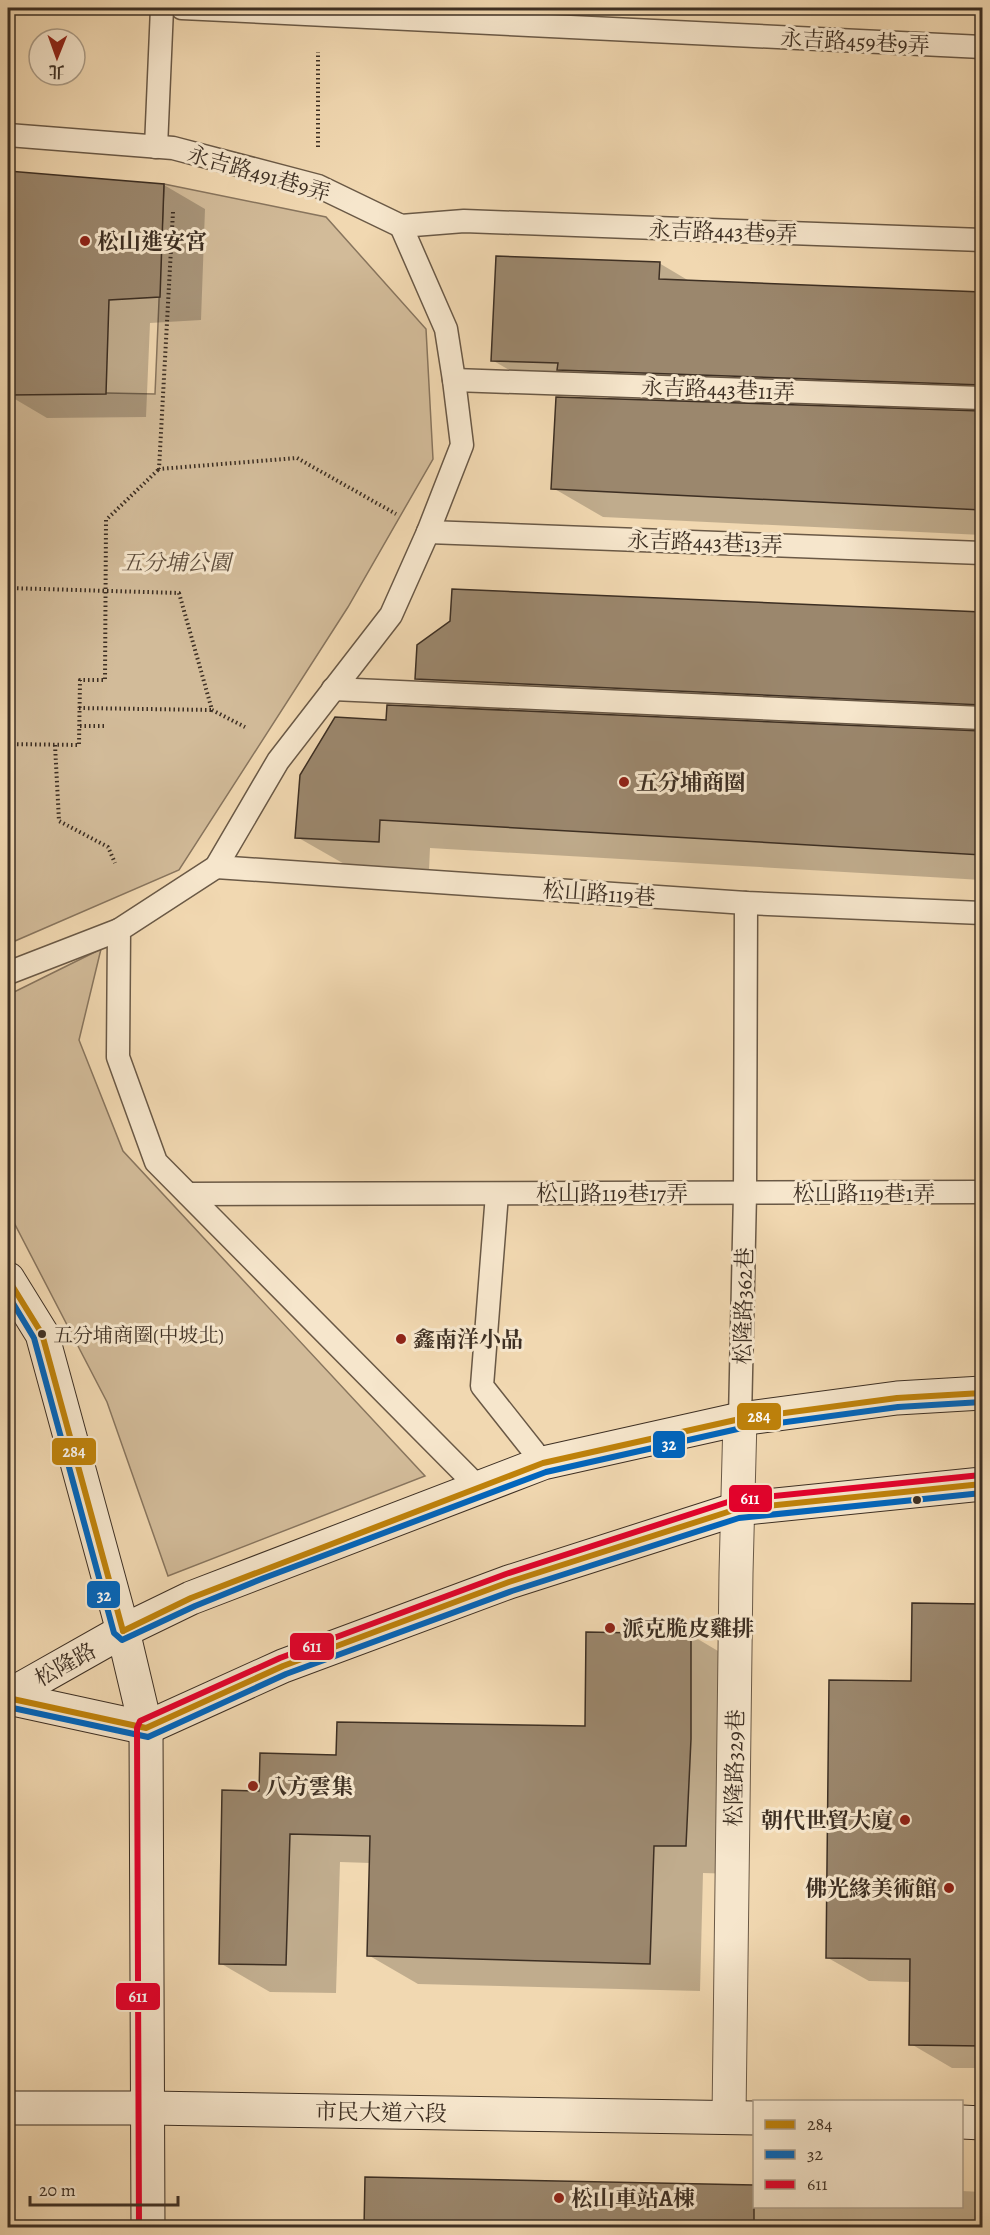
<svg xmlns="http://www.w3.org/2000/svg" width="990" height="2235" font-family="Alegreya,'Noto Serif TC',serif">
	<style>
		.green { fill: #d2bb99; stroke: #88755e; stroke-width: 1.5 }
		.shadow { fill: #0003 }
		.building { fill: #9b876d; stroke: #3d2f23; stroke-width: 1.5 }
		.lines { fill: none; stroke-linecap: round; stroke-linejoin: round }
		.lane-casing { stroke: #6a5946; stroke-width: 25 }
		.street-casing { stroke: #6a5946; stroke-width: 35 }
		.secondary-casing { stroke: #3d2f23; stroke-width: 35 }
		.path { stroke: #3d2f23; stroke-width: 4; stroke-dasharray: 1.5 3; stroke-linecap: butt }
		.lane { stroke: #f6e6cc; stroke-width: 22 }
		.street { stroke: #f6e6cc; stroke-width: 33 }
		.secondary { stroke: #f6e6cc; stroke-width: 33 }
		.bus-1-casing { stroke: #f6e6cc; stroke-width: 10 }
		.bus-2-casing { stroke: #f6e6cc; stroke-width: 10 }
		.bus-3-casing { stroke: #f6e6cc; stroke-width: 10 }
		.bus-1 { stroke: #bf820a; stroke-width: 6 }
		.bus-2 { stroke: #0065bd; stroke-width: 6 }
		.bus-3 { stroke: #e4002b; stroke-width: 6 }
		.poi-dot { fill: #8f2418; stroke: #f6e6cc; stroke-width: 2 }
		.bus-dot { fill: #3d2f23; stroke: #f6e6cc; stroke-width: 2 }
		.labels { text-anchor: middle; stroke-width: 6; stroke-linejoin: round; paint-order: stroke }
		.bus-label { font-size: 20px; fill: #3d2f23; stroke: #f6e6cc; text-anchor: start }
		.street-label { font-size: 22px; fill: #3d2f23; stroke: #f6e6cc }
		.poi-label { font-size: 22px; font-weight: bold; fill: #3d2f23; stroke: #f6e6cc; text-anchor: start }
		.park-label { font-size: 22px; font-style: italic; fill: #5b4b3b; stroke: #f6e6cc }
		.line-badge { stroke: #f6e6cc; stroke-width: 2 }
		.badge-label { font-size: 16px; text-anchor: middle; font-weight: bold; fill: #fff }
	</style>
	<rect width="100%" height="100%" fill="#f1d8b1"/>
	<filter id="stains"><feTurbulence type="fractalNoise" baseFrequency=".00333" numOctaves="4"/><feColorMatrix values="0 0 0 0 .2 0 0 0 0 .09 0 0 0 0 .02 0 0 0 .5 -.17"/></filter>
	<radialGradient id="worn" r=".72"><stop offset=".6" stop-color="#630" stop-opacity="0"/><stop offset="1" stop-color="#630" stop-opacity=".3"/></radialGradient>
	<g class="green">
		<path d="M164,184L326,217L426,329L433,459L348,607L179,870L8,944V391L155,394Z"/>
		<path d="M101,949L79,1040L123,1151L425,1476L168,1576L107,1402L8,1211V995Z"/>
	</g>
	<g class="shadow">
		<path d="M8,173L164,185L205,209L201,320L150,323L146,417L47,418L8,395Z"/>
		<path d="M659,263L691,282L982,294V535L603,517L553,488L613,400L596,391L542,389L492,360Z"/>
		<path d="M453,590L982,613V880L430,848L429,870L346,865L297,837L387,722L472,710L417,678L452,621Z"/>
		<path d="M913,1605L982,1606V2068H952L911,2044V1982L869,1981L828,1958L913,1683Z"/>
		<path d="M691,1635L740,1664L735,1874L703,1873L700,1991L418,1984L368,1955L370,1863L340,1862L336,1993L270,1992L220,1963L260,1793L338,1756L587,1728Z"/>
		<path d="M366,2179L754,2187V2206H962V2191L982,2192V2228H365Z"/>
	</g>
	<g class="building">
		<path d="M8,171L164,184L160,297L109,300L106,394L8,395Z"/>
		<path d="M496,256L660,262L659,279L982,292V385L557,370L558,363L491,361Z"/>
		<path d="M556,397L982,411V510L551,489Z"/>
		<path d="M452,589L982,612V705L415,679L417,645L450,621Z"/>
		<path d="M387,705L982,731V855L380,820L379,842L295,838L300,775L335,717L386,720Z"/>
		<path d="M912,1603L982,1604V2046L909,2045L910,1959L826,1958L829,1680L911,1681Z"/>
		<path d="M586,1632L691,1634V1739L686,1846H654L650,1964L367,1956L370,1836L290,1834L286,1965L219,1964L222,1790L259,1791L260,1753L336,1755L337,1722L585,1726Z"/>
		<path d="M365,2177L754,2185V2228H364Z"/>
	</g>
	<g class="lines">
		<defs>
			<g id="lane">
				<path d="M182,8L982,47"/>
				<path d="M8,135L173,148L318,186L401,226L464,221L982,240"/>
				<path d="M156,147L162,8"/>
				<path d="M401,226L446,329L454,380L462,445L428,532L391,615L278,761L216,867L119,930L118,1057L156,1162L479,1488"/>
				<path d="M454,380L982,398"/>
				<path d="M428,532L982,553"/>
				<path d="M333,689L982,718"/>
				<path d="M216,867L746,903L982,913"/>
				<path d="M8,973L119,930"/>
				<path d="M188,1194L982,1192"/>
				<path d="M497,1194L482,1386L543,1463"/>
				<path d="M740,1419L745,1193L746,903"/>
			</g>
			<path id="street" d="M729,2117L736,1573L740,1419"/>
			<g id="secondary">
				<path d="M8,1279L42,1334L123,1631L146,1728L148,2228"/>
				<path d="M8,1696L123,1631L191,1598L543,1463L740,1419L897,1398L982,1393"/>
				<path d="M8,1698L146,1728L283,1666L509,1582L737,1509L982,1484"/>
				<path d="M8,2108H149L754,2118"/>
				<path d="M962,2122L982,2123"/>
			</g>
		</defs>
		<use href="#lane" class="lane-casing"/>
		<use href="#street" class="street-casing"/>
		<use href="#secondary" class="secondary-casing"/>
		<g class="path">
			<path d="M318,147V52"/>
			<path d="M173,212L159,469L297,458L396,514"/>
			<path d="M8,588L179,593L212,710L245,727"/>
			<path d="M79,708L212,710"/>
			<path d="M80,726H105"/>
			<path d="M8,744L79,745L80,680H105L106,520L159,469"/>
			<path d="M55,745L59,821L108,847L115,863"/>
		</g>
		<use href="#lane" class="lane"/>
		<use href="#street" class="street"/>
		<use href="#secondary" class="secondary"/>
		<defs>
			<g id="bus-1">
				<path d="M8,1279L42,1334L123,1631"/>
				<path d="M123,1631L191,1598L543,1463L740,1419L897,1398L982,1393"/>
				<path d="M8,1698L146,1728L283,1666L509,1582L737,1509L982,1484"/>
			</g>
			<g id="bus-2">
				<path d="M8,1295L34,1338L114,1633L122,1640L195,1606L264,1578L546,1472L742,1428L898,1407L982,1402"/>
				<path d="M8,1707L148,1737L286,1674L512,1591L739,1518L982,1493"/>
			</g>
			<path id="bus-3" d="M139,2228L137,1728L140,1721L280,1658L506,1574L734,1500L981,1475"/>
		</defs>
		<use href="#bus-1" class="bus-1-casing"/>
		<use href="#bus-2" class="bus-2-casing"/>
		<use href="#bus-3" class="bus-3-casing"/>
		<use href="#bus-1" class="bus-1"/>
		<use href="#bus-2" class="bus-2"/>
		<use href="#bus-3" class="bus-3"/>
	</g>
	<g class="poi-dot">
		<circle cx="85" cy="241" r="6"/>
		<circle cx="624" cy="782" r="6"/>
		<circle cx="401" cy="1339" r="6"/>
		<circle cx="610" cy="1628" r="6"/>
		<circle cx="253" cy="1786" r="6"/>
		<circle cx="905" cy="1820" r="6"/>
		<circle cx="949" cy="1888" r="6"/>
		<circle cx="559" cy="2198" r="6"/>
	</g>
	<g class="bus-dot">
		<circle cx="42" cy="1334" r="5"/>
		<circle cx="917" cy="1500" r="5"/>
	</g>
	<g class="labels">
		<g class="bus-label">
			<text x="53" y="1342">五分埔商圈(中坡北)</text>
		</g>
		<g class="street-label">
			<text transform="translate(855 41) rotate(3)" y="8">永吉路459巷9弄</text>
			<text transform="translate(259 173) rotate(16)" y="8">永吉路491巷9弄</text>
			<text transform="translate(723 231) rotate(2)" y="8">永吉路443巷9弄</text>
			<text transform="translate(718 389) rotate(2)" y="8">永吉路443巷11弄</text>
			<text transform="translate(705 542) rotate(2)" y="8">永吉路443巷13弄</text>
			<text transform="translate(599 893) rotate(4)" y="8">松山路119巷</text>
			<text x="612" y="1201">松山路119巷17弄</text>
			<text x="864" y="1201">松山路119巷1弄</text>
			<text transform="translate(743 1306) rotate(-89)" y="8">松隆路362巷</text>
			<text transform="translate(65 1664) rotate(-29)" y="8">松隆路</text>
			<text transform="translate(734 1768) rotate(-89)" y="8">松隆路329巷</text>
			<text transform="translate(381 2112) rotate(1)" y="8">市民大道六段</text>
		</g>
		<g class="poi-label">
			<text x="97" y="249">松山進安宮</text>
			<text x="636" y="790">五分埔商圈</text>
			<text x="413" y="1347">鑫南洋小品</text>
			<text x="622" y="1636">派克脆皮雞排</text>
			<text x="265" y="1794">八方雲集</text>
			<text x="893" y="1828" text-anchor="end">朝代世貿大廈</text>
			<text x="937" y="1896" text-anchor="end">佛光緣美術館</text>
			<text x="571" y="2206">松山車站A棟</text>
		</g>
		<g class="park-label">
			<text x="176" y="570">五分埔公園</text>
		</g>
	</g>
	<g class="line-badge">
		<rect x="736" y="1402" width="46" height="29" rx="6" fill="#bf820a"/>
		<rect x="652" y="1430" width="34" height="29" rx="6" fill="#0065bd"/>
		<rect x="51" y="1437" width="46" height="29" rx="6" fill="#bf820a"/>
		<rect x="728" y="1484" width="45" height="29" rx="6" fill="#e4002b"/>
		<rect x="86" y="1580" width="35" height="29" rx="6" fill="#0065bd"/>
		<rect x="289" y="1632" width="46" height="29" rx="6" fill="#e4002b"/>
		<rect x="115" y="1982" width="46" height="29" rx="6" fill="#e4002b"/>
	</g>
	<g class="badge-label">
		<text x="759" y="1422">284</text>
		<text x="669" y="1450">32</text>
		<text x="74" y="1457">284</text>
		<text x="750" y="1504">611</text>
		<text x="104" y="1601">32</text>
		<text x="312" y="1652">611</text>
		<text x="138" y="2002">611</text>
	</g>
	<rect width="990" height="2235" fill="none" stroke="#f1d8b1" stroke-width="30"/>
	<rect x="9" y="9" width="972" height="2217" fill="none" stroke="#3d2f23" stroke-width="3"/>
	<rect x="15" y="15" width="960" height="2205" fill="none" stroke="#3d2f23" stroke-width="1.5"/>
	<rect x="753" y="2100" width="210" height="108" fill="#f6e6cc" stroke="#ac9d88" stroke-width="1.5"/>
	<rect x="765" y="2120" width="30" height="9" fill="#bf820a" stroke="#ac9d88" stroke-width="1.5"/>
	<text x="807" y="2130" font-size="18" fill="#3d2f23">284</text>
	<rect x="765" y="2150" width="30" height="9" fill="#0065bd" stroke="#ac9d88" stroke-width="1.5"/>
	<text x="807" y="2160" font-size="18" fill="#3d2f23">32</text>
	<rect x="765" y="2180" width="30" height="9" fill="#e4002b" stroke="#ac9d88" stroke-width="1.5"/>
	<text x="807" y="2190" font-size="18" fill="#3d2f23">611</text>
	<g transform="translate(57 57) rotate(181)"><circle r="28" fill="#f6e6cc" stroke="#ac9d88" stroke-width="1.5"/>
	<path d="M0-4.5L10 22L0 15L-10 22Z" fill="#8f2418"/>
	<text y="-9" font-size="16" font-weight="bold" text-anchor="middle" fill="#3d2f23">北</text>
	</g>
	<path d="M30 2196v9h148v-9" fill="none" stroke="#3d2f23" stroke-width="3"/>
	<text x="39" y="2196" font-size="18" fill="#3d2f23" stroke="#f6e6cc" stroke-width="4.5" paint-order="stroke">20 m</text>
	<rect width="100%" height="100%" filter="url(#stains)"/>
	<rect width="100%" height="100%" fill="url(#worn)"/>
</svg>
